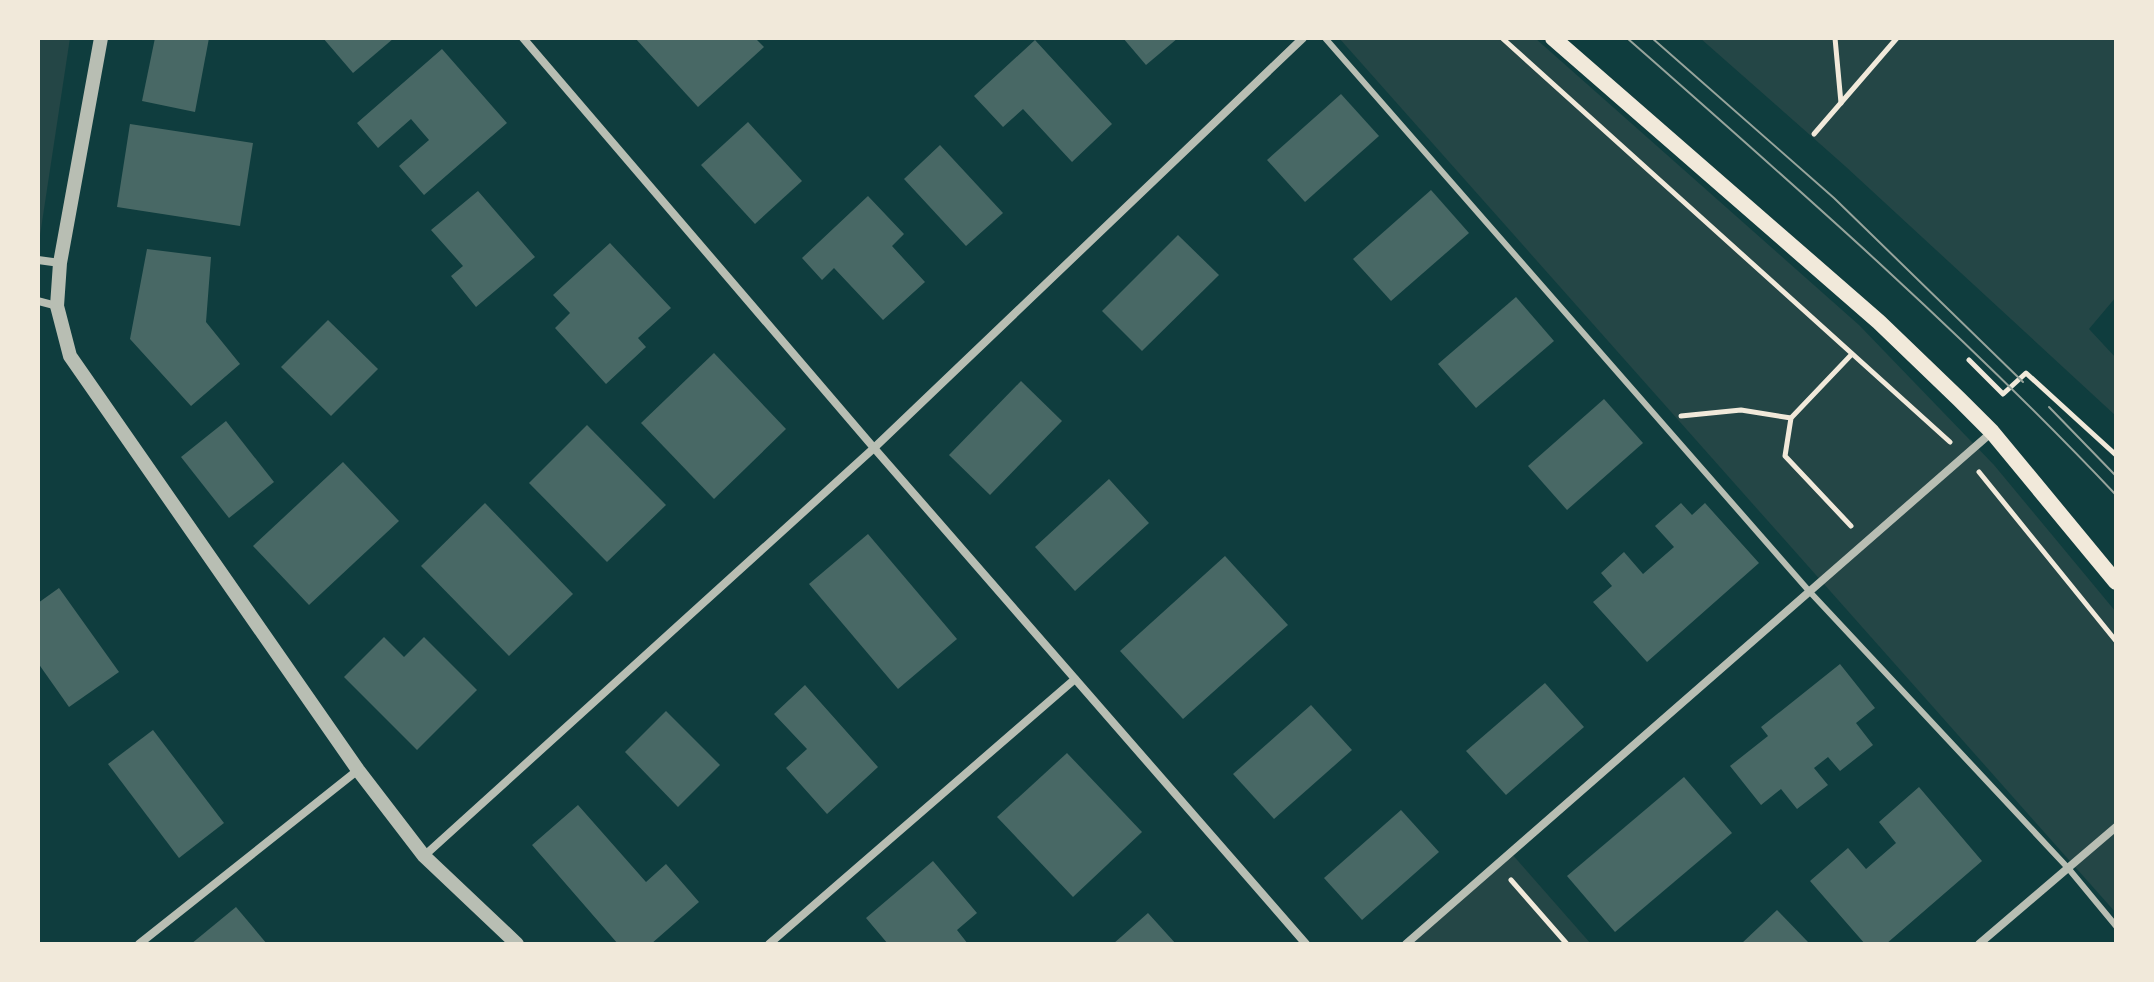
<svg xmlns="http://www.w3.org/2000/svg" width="2154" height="982" font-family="Barlow,sans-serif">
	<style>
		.green { fill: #244646 }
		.building { fill: #486865 }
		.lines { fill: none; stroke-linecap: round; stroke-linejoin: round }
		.path { stroke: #f1e9da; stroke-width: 5 }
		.service { stroke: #b8beb3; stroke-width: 6 }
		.minor { stroke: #b8beb3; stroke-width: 8 }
		.tertiary { stroke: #b8beb3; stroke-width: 14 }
		.secondary { stroke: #f1e9da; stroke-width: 16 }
		.tram { stroke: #97a49c; stroke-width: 2 }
	</style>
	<rect width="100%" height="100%" fill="#0f3d3e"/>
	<g class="green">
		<path d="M38,38H70L39,242H38Z"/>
		<path d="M1339,38H1535L1859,325L1994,465L2116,612V913Z"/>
		<path d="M1700,38H2116V297L2089,329L2116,358V416L1845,166Z"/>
		<path d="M1511,853L1591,944H1406Z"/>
	</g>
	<g class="building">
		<path d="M155,38H209L195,112L142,101Z"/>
		<path d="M323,38H394L353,73Z"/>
		<path d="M635,38H755L764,47L698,107Z"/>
		<path d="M1123,38H1178L1146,65Z"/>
		<path d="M1035,40L1112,124L1072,162L1023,109L1003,127L974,96Z"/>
		<path d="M442,49L507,123L424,195L399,166L429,140L411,119L378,148L357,123Z"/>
		<path d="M1341,94L1379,136L1305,202L1267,160Z"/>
		<path d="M748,122L802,181L755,224L701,165Z"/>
		<path d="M130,124L253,143L240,226L117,207Z"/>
		<path d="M940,145L1003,213L966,246L904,179Z"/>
		<path d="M1431,190L1469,233L1391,301L1353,259Z"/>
		<path d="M478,191L535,257L476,307L451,276L463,266L431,230Z"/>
		<path d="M868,196L904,234L892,246L925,282L883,320L834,268L822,280L802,258Z"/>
		<path d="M1178,235L1219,275L1142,351L1102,311Z"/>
		<path d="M610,243L671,308L638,338L646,347L606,384L555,328L570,313L553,295Z"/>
		<path d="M147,249L211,257L206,322L240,364L191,406L130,339Z"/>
		<path d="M1516,297L1554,341L1476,408L1438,364Z"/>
		<path d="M328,320L378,369L331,416L281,367Z"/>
		<path d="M714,353L786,429L714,499L641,423Z"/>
		<path d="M1021,381L1062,421L990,495L949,455Z"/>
		<path d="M1604,399L1643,443L1567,510L1528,466Z"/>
		<path d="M226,421L274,482L229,518L181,457Z"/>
		<path d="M587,425L666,505L607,562L529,483Z"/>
		<path d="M343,462L399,521L309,605L253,546Z"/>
		<path d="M1109,479L1149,523L1075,591L1035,547Z"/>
		<path d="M485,503L573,594L509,656L421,566Z"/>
		<path d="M1681,503L1692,515L1705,503L1759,563L1647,662L1593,602L1612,586L1601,573L1624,552L1643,574L1674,547L1655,526Z"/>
		<path d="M868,534L957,639L898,689L809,584Z"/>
		<path d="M1225,556L1288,625L1183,719L1120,651Z"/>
		<path d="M59,588L119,672L69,707L38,663V603Z"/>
		<path d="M384,637L404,657L424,637L477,690L417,750L344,677Z"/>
		<path d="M1840,664L1875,708L1856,723L1873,745L1840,771L1828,757L1814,768L1828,785L1797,809L1781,789L1761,805L1730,766L1768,736L1761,727Z"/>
		<path d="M1545,683L1584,727L1506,795L1466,751Z"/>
		<path d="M805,685L878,767L827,814L786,768L807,749L774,714Z"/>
		<path d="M1311,705L1352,750L1274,819L1233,774Z"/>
		<path d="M666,711L720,765L678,807L625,752Z"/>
		<path d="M153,730L224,823L179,858L108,764Z"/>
		<path d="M1067,753L1142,832L1073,897L997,817Z"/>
		<path d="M1684,777L1732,833L1615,932L1567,876Z"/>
		<path d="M1919,787L1982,861L1886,944H1865L1810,881L1848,848L1866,869L1896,843L1879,822Z"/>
		<path d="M578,805L646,882L666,864L699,902L651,944H618L532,845Z"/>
		<path d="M1401,810L1439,852L1362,920L1324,878Z"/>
		<path d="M933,861L977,913L957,930L968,944H888L866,918Z"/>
		<path d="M236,907L267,944H191Z"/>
		<path d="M1777,910L1810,944H1741Z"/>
		<path d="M1148,913L1176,944H1113Z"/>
	</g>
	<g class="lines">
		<g class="path">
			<path d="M1502,38L1950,442"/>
			<path d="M1835,38L1841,103"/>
			<path d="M1814,134L1897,38"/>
			<path d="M1969,360L2003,394L2026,373L2116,455"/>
			<path d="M1681,416L1741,410L1791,418"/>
			<path d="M1979,472L2116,641"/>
			<path d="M1851,526L1785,456L1791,418L1852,354"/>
			<path d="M1511,880L1567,944"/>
		</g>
		<path class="service" d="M1325,38L1809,591L2068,868L2116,926"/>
		<g class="minor">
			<path d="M523,38L874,448L1306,944"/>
			<path d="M38,260L60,263"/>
			<path d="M38,301L57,306"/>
			<path d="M424,856L874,448L1303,38"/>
			<path d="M139,944L358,770"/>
			<path d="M769,944L1075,679"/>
			<path d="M1406,944L1992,432"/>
			<path d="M1979,944L2116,827"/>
		</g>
		<path class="tertiary" d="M101,38L60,263L57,306L70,356L358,770L424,856L517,944"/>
		<path class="secondary" d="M1553,38L1879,322L1959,399L1992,432L2116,582"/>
		<g class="tram">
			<path d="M1627,38C1795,186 1962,332 2116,495"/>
			<path d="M1652,38L1834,198L2023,382"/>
			<path d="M2049,407L2116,476"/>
		</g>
	</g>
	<rect width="2154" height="982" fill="none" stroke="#f1e9da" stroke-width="80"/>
</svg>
